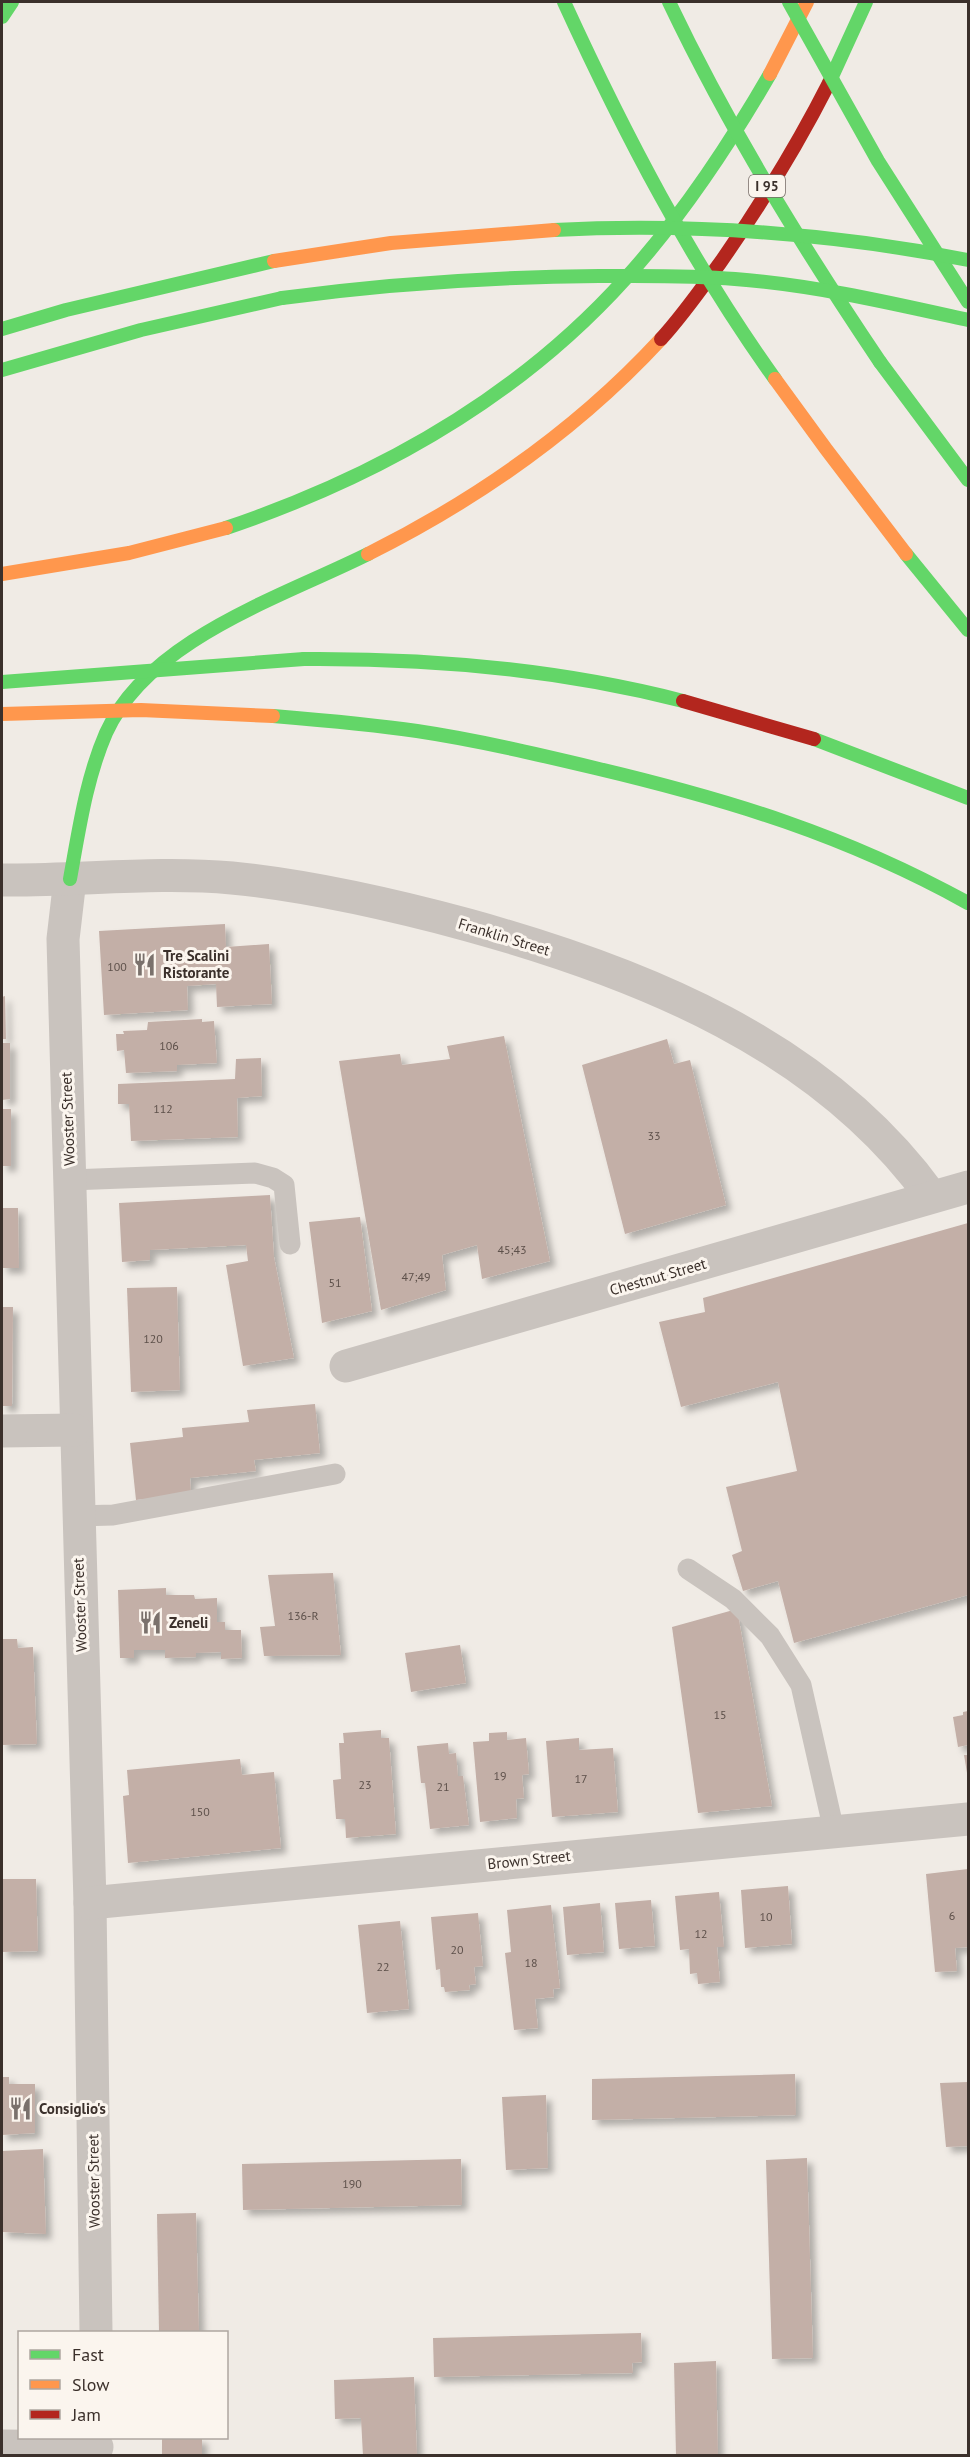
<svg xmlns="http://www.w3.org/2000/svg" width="970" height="2457" font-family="'PT Sans',sans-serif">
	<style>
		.building { fill: #c3afa7; filter: url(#shadow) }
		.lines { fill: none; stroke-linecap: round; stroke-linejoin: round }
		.lane { stroke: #c9c3be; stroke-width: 21 }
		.street { stroke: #c9c3be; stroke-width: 33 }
		.fast { stroke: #63d668; stroke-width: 14 }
		.slow { stroke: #ff974d; stroke-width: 14 }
		.jam { stroke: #b3261e; stroke-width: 14 }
		.fast-bridge { stroke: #63d668; stroke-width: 14 }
		.slow-bridge { stroke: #ff974d; stroke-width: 14 }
		.labels { text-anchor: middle; stroke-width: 6; stroke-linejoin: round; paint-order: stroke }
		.number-label { font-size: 12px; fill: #5d504a }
		.shield { fill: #fbf5ee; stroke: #756b66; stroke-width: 1.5 }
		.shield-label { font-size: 14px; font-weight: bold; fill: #3b302b }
		.street-label { font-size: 15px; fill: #3b302b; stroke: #fbf5ee }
		.poi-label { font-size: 15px; font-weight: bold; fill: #3b302b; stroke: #fbf5ee; text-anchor: start }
	</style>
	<defs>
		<filter id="shadow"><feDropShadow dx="5.5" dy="5.5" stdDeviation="3" flood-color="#0004"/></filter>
	</defs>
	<rect width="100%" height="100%" fill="#f0ebe5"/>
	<g class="building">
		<path d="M225,924L226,947L269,944L272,1004L217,1007L216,984L187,986L188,1010L104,1015L99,931Z"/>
		<path d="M5,996L6,1039H2V997Z"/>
		<path d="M202,1019V1022L214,1021L217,1063L177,1065V1071L126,1073L124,1050L117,1051L116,1034H124L123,1031L147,1030L148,1022Z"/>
		<path d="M504,1036L550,1261L482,1279L477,1245L442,1255L446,1290L381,1310L339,1061L400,1054L402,1065L450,1059L447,1046Z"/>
		<path d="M667,1039L674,1064L690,1060L726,1205L625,1234L582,1065Z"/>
		<path d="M2,1043H10V1099L2,1100Z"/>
		<path d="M261,1058L262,1096L237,1098L238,1137L131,1141L129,1104H118V1084L235,1079L236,1059Z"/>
		<rect x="2" y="1109" width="9" height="57"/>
		<path d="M270,1195L274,1257L294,1358L243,1366L226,1265L248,1261L246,1245L150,1250V1260L122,1262L119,1203Z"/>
		<path d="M2,1208H18L19,1268H2Z"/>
		<path d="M360,1217L372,1311L322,1323L309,1222Z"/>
		<path d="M968,1223V1595L794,1643L778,1581L743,1591L732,1555L742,1551L726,1487L797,1471L778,1382L681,1407L659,1322L705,1312L703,1298Z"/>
		<path d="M177,1287L180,1390L131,1392L127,1288Z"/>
		<path d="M2,1307H13L12,1406H2Z"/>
		<path d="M315,1404L320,1453L254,1460L256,1471L190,1478L191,1494L136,1500L130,1443L183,1437L182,1428L249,1422L247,1410Z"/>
		<path d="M333,1573L341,1655L264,1656L260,1627L275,1626L268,1575Z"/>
		<path d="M166,1588V1595H194L195,1599L217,1598V1622H225V1630H241L242,1658L221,1659V1652L196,1653V1657L165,1658V1650H134V1658H120L118,1590Z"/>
		<path d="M737,1609L772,1806L698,1813L672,1627Z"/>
		<path d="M2,1639H17L18,1648L33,1647L37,1744L2,1745Z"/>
		<path d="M460,1645L466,1683L411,1692L405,1653Z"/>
		<path d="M968,1711V1745L958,1747L953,1717L963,1715V1712Z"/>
		<path d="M381,1730V1738H389L396,1834L346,1838L345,1819H336L333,1780L341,1779L339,1743H344L343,1733Z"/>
		<path d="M507,1732V1740L526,1738L529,1774L522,1775L524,1798L516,1799L517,1818L480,1822L473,1742L489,1741V1733Z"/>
		<path d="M579,1738V1750L613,1748L618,1812L552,1817L546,1741Z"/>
		<path d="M448,1743L449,1754L456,1753L458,1776H463L469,1825L430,1829L425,1783H421L417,1746Z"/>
		<path d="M964,1755H968V1773H967Z"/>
		<path d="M240,1759L242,1775L274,1772L281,1848L128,1863L123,1796L129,1795L127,1770Z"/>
		<path d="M968,1869V1947L955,1948L957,1971L935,1972L926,1874Z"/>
		<path d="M2,1879H36L38,1951L2,1952Z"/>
		<path d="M788,1886L792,1944L745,1948L741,1890Z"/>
		<path d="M719,1892L724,1947H717L720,1982L698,1984L697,1973L690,1974L689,1949L680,1950L675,1896Z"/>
		<path d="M651,1900L655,1946L619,1949L615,1903Z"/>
		<path d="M600,1903L604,1952L567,1955L563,1907Z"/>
		<path d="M551,1905L560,1988L553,1989L554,1997L535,1999L538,2028L514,2030L505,1953L511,1952L507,1910Z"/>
		<path d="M478,1913L483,1966L474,1967L476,1984L469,1985L470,1990L445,1992L444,1987H441L440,1969L436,1970L431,1917Z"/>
		<path d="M400,1921L409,2009L367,2013L358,1925Z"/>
		<path d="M795,2074L796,2115L592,2120V2079Z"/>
		<path d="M2,2077H9V2084H35V2133L2,2135Z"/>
		<path d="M968,2082V2146L946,2147L940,2083Z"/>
		<path d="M546,2095L548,2168L506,2170L502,2097Z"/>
		<path d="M43,2149L46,2234L2,2232V2151Z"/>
		<path d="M807,2158L813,2358L772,2359L766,2160Z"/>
		<path d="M461,2159L462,2205L243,2210L242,2164Z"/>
		<path d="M196,2213L199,2332H159L157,2214Z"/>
		<path d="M641,2333L642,2362L632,2363L633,2373L434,2377L433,2338Z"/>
		<path d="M716,2361L718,2456H676L674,2363Z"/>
		<path d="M414,2377L417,2456H363L361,2418L335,2419L334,2380Z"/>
		<rect x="162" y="2438" width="40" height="18"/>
	</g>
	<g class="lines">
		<g class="lane">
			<path d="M70,1180L255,1173L273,1178L284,1185L290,1244"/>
			<path d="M78,1516L113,1515L335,1474"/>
			<path d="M688,1569L733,1599L770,1636L801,1685L834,1831"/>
		</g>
		<g class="street">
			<path d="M70,879L63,939L90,1903L96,2332"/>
			<path d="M2,880C78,881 155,871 232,878C312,886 390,904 468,925C642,973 822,1045 931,1196"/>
			<path d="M346,1366L968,1187"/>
			<path d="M2,1431L75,1430"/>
			<path d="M90,1903L968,1819"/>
			<path d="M2,2446L97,2447"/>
		</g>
		<g class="fast">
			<path d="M2,17L12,2"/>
			<path d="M829,83L866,2"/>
			<path d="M2,329L66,310L274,261"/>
			<path d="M880,362L968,480"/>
			<path d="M2,370L141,330L282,298"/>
			<path d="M226,528C377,477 519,397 626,278C682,216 729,145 770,74"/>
			<path d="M304,659C432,658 559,669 683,701"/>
			<path d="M273,716C321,720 369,724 417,731C477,740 536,754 595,768C730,800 845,835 968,903"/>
			<path d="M814,739L968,798"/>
			<path d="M70,879C79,830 86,779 106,733C148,639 282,597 368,554"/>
		</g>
		<g class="slow">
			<path d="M770,74L807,2"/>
			<path d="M368,554C478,499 578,429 661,339"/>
			<path d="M2,574L129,553L226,528"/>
		</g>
		<g class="jam">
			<path d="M661,339C683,315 701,289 720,263C760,206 797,146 829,83"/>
			<path d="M683,701L814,739"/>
		</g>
		<g class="fast-bridge">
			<path d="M564,2C624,133 691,262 775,379"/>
			<path d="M669,2C729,128 802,246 880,362"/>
			<path d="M789,2L878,161L968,302"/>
			<path d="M554,230C694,223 831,233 968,260"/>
			<path d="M282,298C387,284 493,277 599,276C644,276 690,275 735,279C814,285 891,303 968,320"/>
			<path d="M906,554L968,630"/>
			<path d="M2,682L304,659"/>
		</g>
		<g class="slow-bridge">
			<path d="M274,261L391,243L554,230"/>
			<path d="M775,379L826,449L906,554"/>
			<path d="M2,714L141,710L273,716"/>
		</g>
	</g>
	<defs>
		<symbol id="restaurant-bare" viewBox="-9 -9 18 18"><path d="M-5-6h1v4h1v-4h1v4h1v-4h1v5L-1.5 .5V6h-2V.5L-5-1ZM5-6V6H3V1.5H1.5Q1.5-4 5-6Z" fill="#7a716c" stroke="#fbf5ee" stroke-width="2.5" paint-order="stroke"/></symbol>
	</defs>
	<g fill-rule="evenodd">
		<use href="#restaurant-bare" x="128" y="948" width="33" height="33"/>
		<use href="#restaurant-bare" x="134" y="1606" width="33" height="33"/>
		<use href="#restaurant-bare" x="4" y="2092" width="33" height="33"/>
	</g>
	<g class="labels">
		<g class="number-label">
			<text x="117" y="971">100</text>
			<text x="169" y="1050">106</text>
			<text x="163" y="1113">112</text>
			<text x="654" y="1140">33</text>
			<text x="512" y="1254">45;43</text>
			<text x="416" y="1281">47;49</text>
			<text x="335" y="1287">51</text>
			<text x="153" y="1343">120</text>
			<text x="303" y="1620">136-R</text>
			<text x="720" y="1719">15</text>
			<text x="500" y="1780">19</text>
			<text x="581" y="1783">17</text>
			<text x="365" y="1789">23</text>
			<text x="443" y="1791">21</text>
			<text x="200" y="1816">150</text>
			<text x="952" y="1920">6</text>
			<text x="766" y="1921">10</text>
			<text x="701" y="1938">12</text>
			<text x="457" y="1954">20</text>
			<text x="531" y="1967">18</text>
			<text x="383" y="1971">22</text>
			<text x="352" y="2188">190</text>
		</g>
		<rect class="shield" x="749" y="175" width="36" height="22" rx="4.5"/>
		<g class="shield-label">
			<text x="767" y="191">I 95</text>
		</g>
		<g class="street-label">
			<text transform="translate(504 937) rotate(17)" y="5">Franklin Street</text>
			<text transform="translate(68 1119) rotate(-92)" y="5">Wooster Street</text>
			<text transform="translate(658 1277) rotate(-16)" y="5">Chestnut Street</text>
			<text transform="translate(80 1605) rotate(-92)" y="5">Wooster Street</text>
			<text transform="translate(529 1860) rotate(-6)" y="5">Brown Street</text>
			<text transform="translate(94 2181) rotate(-91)" y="5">Wooster Street</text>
		</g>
		<g class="poi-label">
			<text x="163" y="961">Tre Scalini<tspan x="163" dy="17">Ristorante</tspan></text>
			<text x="169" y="1628">Zeneli</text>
			<text x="39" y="2114">Consiglio's</text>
		</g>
	</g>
	<rect width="970" height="2457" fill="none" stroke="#3b302b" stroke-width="6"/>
	<rect x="18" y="2331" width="210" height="108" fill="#fbf5ee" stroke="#aea6a0" stroke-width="1.5"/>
	<rect x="30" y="2350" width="30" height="9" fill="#63d668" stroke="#aea6a0" stroke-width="1.5"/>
	<text x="72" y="2361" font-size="18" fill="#3b302b">Fast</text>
	<rect x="30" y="2380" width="30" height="9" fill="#ff974d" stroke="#aea6a0" stroke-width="1.5"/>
	<text x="72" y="2391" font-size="18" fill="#3b302b">Slow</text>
	<rect x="30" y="2410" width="30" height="9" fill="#b3261e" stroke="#aea6a0" stroke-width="1.5"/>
	<text x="72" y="2421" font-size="18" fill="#3b302b">Jam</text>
</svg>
